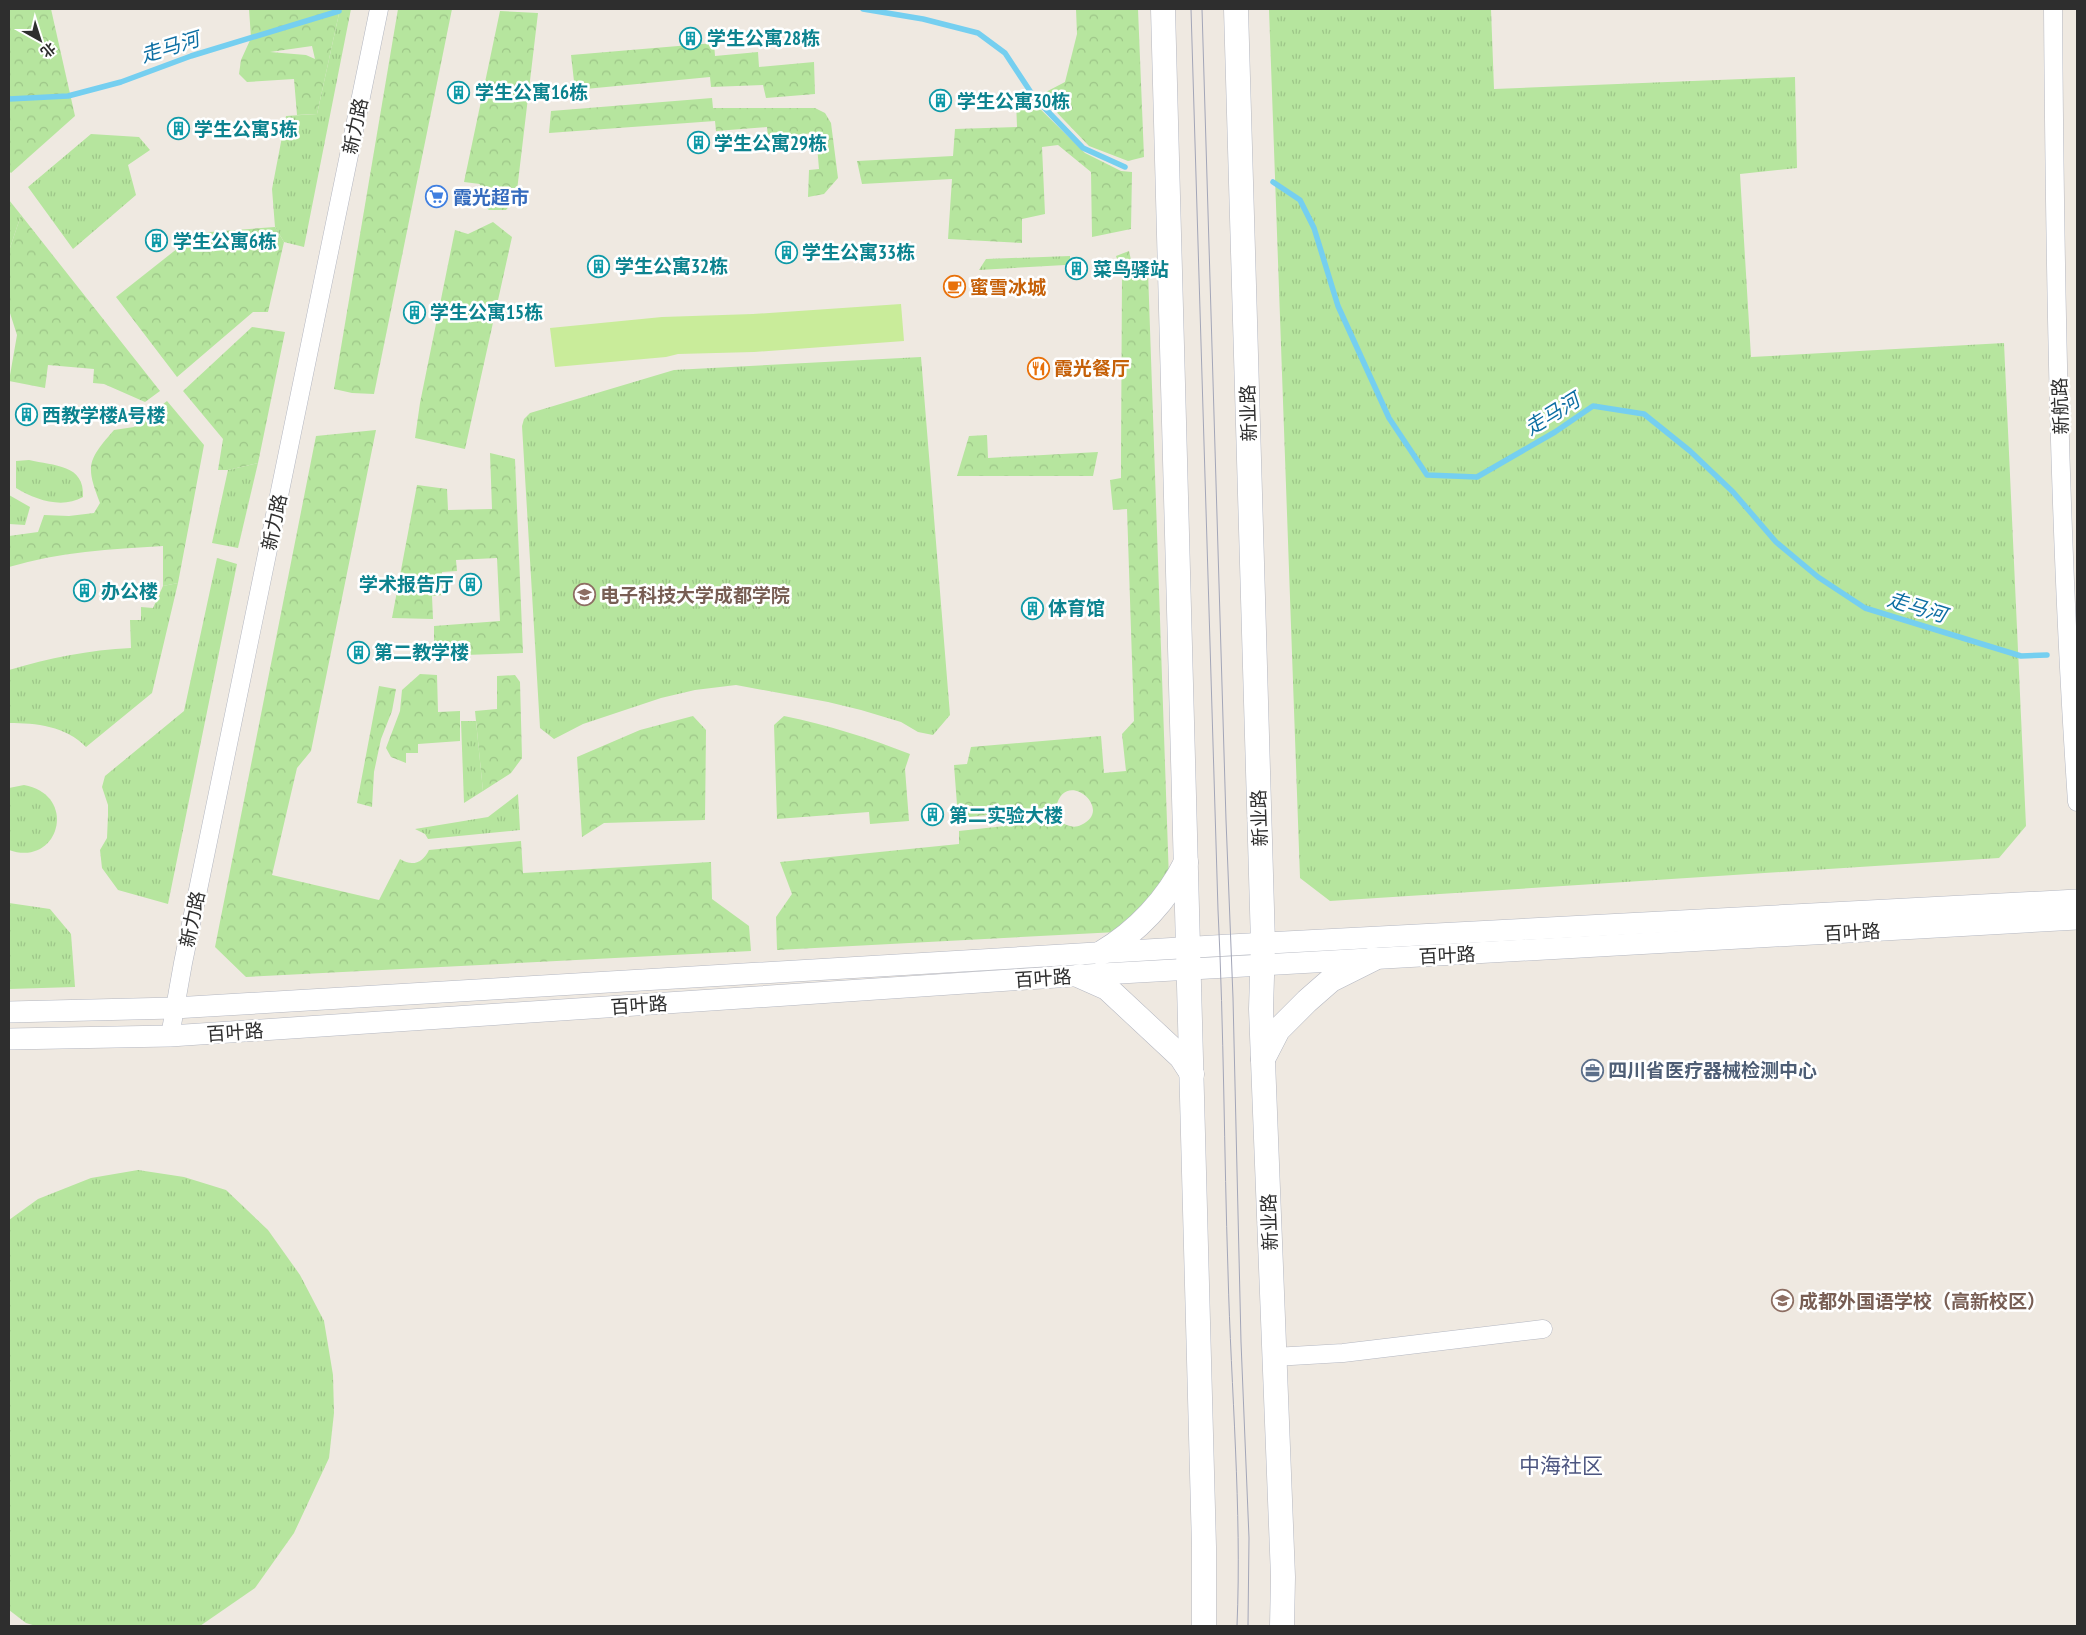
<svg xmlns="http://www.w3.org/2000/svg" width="2086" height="1635" font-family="'PT Sans Narrow','Noto Sans SC',sans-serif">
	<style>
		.grass { fill: url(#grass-tufts) }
		.forest { fill: url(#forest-crowns); fill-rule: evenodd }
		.pitch { fill: #c9ec9a }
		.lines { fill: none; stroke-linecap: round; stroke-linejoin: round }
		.stream { stroke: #75cff0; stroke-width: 5.5 }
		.minor-casing { stroke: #b4b7c1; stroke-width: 19 }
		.tertiary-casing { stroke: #b4b7c1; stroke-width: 22 }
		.secondary-casing { stroke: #b4b7c1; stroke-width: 25 }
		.minor { stroke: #fff; stroke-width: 18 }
		.tertiary { stroke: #fff; stroke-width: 21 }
		.secondary { stroke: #fff; stroke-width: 24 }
		.tram { stroke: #a3a6b8; stroke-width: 1 }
		.labels { text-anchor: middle; stroke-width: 5; stroke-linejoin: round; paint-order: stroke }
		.culture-label { font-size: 19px; font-weight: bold; fill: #0d838f; stroke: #fff; text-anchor: start }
		.street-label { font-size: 19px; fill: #2e2e2e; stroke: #fff }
		.shop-label { font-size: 19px; font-weight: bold; fill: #366cbe; stroke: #fff; text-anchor: start }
		.food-label { font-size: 19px; font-weight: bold; fill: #c56008; stroke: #fff; text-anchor: start }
		.education-label { font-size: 19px; font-weight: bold; fill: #785e54; stroke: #fff; text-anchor: start }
		.service-label { font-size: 19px; font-weight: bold; fill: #4e5e75; stroke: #fff; text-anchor: start }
		.water-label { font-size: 20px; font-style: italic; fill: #0d6fa3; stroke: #fff }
		.quarter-label { font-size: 21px; fill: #4d5680; stroke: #fff }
	</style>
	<defs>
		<pattern id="grass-tufts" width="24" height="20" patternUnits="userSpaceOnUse" patternTransform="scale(1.25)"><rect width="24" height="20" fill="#b6e59e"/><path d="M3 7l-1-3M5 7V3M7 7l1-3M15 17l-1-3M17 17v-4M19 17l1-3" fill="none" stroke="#9dc588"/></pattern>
		<pattern id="forest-crowns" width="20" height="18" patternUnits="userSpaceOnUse" patternTransform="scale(1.25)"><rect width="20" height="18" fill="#b6e59e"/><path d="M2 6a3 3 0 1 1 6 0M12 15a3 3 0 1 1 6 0" fill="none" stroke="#9dc588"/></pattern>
	</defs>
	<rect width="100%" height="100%" fill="#efe9e1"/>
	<g class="grass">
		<path d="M340,9H351L304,247L284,242L275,227L272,189L286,116L317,114Z"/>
		<path d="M1269,9H1491L1494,89L1795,77L1797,168L1740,174L1751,357L2004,343L2026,826L1999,858L1330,901L1300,878Z"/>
		<path d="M91,134L139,137L150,150L128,165L136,195L73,249L28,187Z"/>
		<path d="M9,200L21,215L9,251Z"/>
		<path d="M1070,256V262L1065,265L979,270L986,259Z"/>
		<path d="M921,357L950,715L933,735L918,732L901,722L861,710L828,702L736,685L695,690L661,698L583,724L554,739L540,728L522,426L524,419L530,413L674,370Z"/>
		<path d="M29,460C54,466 85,464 83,497C62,509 36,500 16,488V461Z"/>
		<path d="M258,463L238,548L212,543L228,470Z"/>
		<path d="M9,495L30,507L25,525L9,524Z"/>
		<path d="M217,558L237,564L168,904L118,890L102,868L100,850L107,838L108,815V805L102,787L105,776L184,711Z"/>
		<path d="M178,583L152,693L86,747C66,726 36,723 9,723V670C49,658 89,650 131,648L130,620H141V607L153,608L163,586Z"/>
		<path d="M461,721H476L483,791L464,803Z"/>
		<path d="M24,785C79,795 59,868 9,850V788Z"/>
		<path d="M518,794L520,830L428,839L425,834L415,829L488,817Z"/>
		<path d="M9,903L50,909L71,934L75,987L9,989Z"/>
		<path d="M138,1170L184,1177L226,1190L268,1230L300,1275L324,1321L333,1375L334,1413L329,1458L294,1533L255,1588L200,1626H36L26,1623L9,1610V1220L38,1199L91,1178Z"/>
	</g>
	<g class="forest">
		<path d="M9,9H51L75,116L11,173L9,171Z"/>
		<path d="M249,9H340L317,114L297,115L294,79L247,82L239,74L241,60L251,38ZM312,46L315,59L306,55L270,52Z"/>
		<path d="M398,9H452L374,394L352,393L334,389Z"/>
		<path d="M1076,9H1138L1144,157L1128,161L1089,146L1040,95L1065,82L1077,34Z"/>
		<path d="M500,11L538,13L516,199L506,210H489L476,200L480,184L464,182Z"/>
		<path d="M714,43L715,56L758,52L759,67L814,62L815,94L766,98L763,85L711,87L710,77L575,90L571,55Z"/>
		<path d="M712,98L713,108H815L825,113L831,123L838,178L824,194L808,197L809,170L819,169L816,133L768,137L767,127L716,131L715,121L549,133L551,111Z"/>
		<path d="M1016,100L1033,102L1085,153L1121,171L1132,172L1131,229L1092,237L1091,172L1058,145L1042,147L1045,214L1022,219V243L948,239L952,179L862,184L857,161L953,156L955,129L1017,127Z"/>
		<path d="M21,215L160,391L145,402L104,384L93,383L94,369L48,365L45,388L9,381L17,335L9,310V251Z"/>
		<path d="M493,222L512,237L465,449L415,438L420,403L455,230L468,234Z"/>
		<path d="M275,227L284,242L268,312H253L177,377L116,297L197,233Z"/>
		<path d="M1129,251L1131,260L1148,271L1169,880L1117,932L777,950L776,917L792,894L780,862L959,844V831L1059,820C1065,825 1073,829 1081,825C1116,810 1064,766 1056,808L958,818L954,765L967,764L971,747L1101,736L1104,773L1126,771L1122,734L1134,721L1127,509L1113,510L1110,480L1121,478V456L1122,274L1116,256Z"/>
		<path d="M252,327L285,332L258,463L228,470H218L223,439L183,391Z"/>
		<path d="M167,401L204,445L178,583L163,586V546C111,549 59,552 9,567V536L38,532L44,515L69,516L94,513L100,503C85,465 88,460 114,430L134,427Z"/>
		<path d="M376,430L311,751L297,768L272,875L379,900L400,859C412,867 423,863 429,850L521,841L523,873L711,862L712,899L749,926L751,951L246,977L215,947L316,436Z"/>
		<path d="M987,435L988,458L1098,452L1093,476H957L969,436Z"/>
		<path d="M490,453L515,459L523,653L434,656V626L500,621L497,558L456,560L457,571L442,572L443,595L432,596L433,619L392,618L417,485L447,489L448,510L492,509Z"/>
		<path d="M420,674L437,675L438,712L460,711V741L418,744V753H406V763L391,757L386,748L400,711L402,690Z"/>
		<path d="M515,675L520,682L522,758L511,773L483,791L475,711L497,709V676Z"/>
		<path d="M379,686L396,689L392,711L381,739L374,772L372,807L357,803Z"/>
		<path d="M693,716L706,730L705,820L604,823L582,837L577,757L640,730Z"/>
		<path d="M784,716C828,725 869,738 910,754L905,769L909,821L870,824L869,812L777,819L774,725Z"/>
	</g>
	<path class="pitch" d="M901,304L904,341L754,352L678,354L666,357L555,367L550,328L662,317L753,314Z"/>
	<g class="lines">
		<g class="stream">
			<path d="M863,9L923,19L978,33L1005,53L1034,97L1083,148L1125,167"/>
			<path d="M9,99L68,96L121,82L191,56L339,11"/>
			<path d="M1273,182L1300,200L1314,228L1338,306L1389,418L1427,475L1477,477L1555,432L1593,406L1644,414L1690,451L1733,492L1776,542L1818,577L1865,608L2021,656L2047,655"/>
		</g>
		<defs>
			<g id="minor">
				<path d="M2053,9C2055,273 2059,538 2077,802"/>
				<path d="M170,1036L183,963L379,9"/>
				<path d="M1274,1357L1343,1353L1543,1329"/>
			</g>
			<g id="tertiary">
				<path d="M9,1012L174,1008L1230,945L2077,900"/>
				<path d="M9,1039L170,1036L1102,974L2077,919"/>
			</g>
			<g id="secondary">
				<path d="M1163,9L1204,1547V1626"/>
				<path d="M1236,9L1263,944L1261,1009L1283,1577L1282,1626"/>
				<path d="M1101,953C1137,932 1167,900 1186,862"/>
				<path d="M1080,976L1107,988L1181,1057L1192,1074"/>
				<path d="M1263,1059L1278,1030L1307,1001L1331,980L1373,959"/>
			</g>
		</defs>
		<use href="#minor" class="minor-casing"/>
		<use href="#tertiary" class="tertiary-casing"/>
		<use href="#secondary" class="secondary-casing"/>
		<use href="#minor" class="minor"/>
		<use href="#tertiary" class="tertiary"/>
		<use href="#secondary" class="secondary"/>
		<g class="tram">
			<path d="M1191,9L1218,910C1224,1031 1224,1151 1228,1272C1231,1390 1242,1508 1237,1626"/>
			<path d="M1202,9L1226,820L1233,998L1241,1342L1249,1538L1248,1626"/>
		</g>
	</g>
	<defs>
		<symbol id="building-ring" viewBox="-11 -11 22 22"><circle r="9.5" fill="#fff" stroke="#0f9aa8" stroke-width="1.5"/><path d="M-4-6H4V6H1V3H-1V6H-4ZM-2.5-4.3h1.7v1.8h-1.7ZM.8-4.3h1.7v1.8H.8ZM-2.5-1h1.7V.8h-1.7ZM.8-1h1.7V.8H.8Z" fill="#0f9aa8"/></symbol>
		<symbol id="supermarket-ring" viewBox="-11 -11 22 22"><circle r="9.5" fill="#fff" stroke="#3f7fe0" stroke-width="1.5"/><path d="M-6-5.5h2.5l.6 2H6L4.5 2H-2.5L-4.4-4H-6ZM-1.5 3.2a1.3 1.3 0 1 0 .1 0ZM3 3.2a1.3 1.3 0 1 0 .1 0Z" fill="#3f7fe0"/></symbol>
		<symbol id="cafe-ring" viewBox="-11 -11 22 22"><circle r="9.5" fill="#fff" stroke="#e8710a" stroke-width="1.5"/><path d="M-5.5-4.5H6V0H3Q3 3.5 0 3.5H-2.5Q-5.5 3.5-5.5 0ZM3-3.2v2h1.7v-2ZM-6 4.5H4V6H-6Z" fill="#e8710a"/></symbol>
		<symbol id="restaurant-ring" viewBox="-11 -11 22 22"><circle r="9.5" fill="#fff" stroke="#e8710a" stroke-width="1.5"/><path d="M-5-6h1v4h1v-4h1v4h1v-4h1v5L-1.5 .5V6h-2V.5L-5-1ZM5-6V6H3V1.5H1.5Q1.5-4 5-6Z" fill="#e8710a"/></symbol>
		<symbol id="university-ring" viewBox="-11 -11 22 22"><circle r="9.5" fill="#fff" stroke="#8d6e63" stroke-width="1.5"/><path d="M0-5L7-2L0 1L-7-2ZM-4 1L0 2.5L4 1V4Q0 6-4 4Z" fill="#8d6e63"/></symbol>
		<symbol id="office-ring" viewBox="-11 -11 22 22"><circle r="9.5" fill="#fff" stroke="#5c6f8a" stroke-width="1.5"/><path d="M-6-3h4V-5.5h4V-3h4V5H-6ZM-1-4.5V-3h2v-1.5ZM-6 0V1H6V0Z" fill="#5c6f8a"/></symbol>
		<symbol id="school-ring" viewBox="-11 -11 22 22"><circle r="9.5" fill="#fff" stroke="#8d6e63" stroke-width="1.5"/><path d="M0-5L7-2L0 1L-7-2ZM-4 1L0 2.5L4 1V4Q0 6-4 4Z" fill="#8d6e63"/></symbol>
	</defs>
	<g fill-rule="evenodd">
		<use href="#building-ring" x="678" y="26" width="25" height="25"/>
		<use href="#building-ring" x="446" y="80" width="25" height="25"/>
		<use href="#building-ring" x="928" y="88" width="25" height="25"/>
		<use href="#building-ring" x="166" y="116" width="25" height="25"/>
		<use href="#building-ring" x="686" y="130" width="25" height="25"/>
		<use href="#supermarket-ring" x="424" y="184" width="25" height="25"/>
		<use href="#building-ring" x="144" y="228" width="25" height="25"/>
		<use href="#building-ring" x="774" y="240" width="25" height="25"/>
		<use href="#building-ring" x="586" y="254" width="25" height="25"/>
		<use href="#building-ring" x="1064" y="256" width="25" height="25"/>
		<use href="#cafe-ring" x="942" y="274" width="25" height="25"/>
		<use href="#building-ring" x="402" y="300" width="25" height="25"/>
		<use href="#restaurant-ring" x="1026" y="356" width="25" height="25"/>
		<use href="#building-ring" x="14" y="402" width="25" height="25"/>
		<use href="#building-ring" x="458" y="572" width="25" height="25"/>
		<use href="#building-ring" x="72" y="578" width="25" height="25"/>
		<use href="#university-ring" x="572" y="582" width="25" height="25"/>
		<use href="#building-ring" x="1020" y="596" width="25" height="25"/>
		<use href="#building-ring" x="346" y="640" width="25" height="25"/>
		<use href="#building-ring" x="920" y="802" width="25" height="25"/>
		<use href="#office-ring" x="1580" y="1058" width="25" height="25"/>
		<use href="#school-ring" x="1770" y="1288" width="25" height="25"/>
	</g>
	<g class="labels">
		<g class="culture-label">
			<text x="707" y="45">学生公寓28栋</text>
			<text x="475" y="99">学生公寓16栋</text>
			<text x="957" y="108">学生公寓30栋</text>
			<text x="194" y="136">学生公寓5栋</text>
			<text x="714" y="150">学生公寓29栋</text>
			<text x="173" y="248">学生公寓6栋</text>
			<text x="802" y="259">学生公寓33栋</text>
			<text x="615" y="273">学生公寓32栋</text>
			<text x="1093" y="276">菜鸟驿站</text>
			<text x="430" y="319">学生公寓15栋</text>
			<text x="42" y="422">西教学楼A号楼</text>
			<text x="454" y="591" text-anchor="end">学术报告厅</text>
			<text x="101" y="598">办公楼</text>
			<text x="1048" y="615">体育馆</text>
			<text x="374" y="659">第二教学楼</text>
			<text x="949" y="822">第二实验大楼</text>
		</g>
		<g class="street-label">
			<text transform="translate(355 126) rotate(-78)" y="7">新力路</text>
			<text transform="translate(2060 406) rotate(-92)" y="7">新航路</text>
			<text transform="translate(1248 413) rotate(-92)" y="7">新业路</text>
			<text transform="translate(274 522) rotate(-78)" y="7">新力路</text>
			<text transform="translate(1259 818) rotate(-92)" y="7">新业路</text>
			<text transform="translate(192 919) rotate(-78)" y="7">新力路</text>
			<text transform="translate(1852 932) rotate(-3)" y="7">百叶路</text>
			<text transform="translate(1447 955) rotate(-3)" y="7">百叶路</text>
			<text transform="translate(1043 978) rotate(-4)" y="7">百叶路</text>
			<text transform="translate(639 1005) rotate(-4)" y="7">百叶路</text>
			<text transform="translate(235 1032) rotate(-4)" y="7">百叶路</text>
			<text transform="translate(1269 1222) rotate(-92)" y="7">新业路</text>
		</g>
		<g class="shop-label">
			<text x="453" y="204">霞光超市</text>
		</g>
		<g class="food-label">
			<text x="970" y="294">蜜雪冰城</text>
			<text x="1054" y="375">霞光餐厅</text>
		</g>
		<g class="education-label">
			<text x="600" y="602">电子科技大学成都学院</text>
			<text x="1799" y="1308">成都外国语学校（高新校区）</text>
		</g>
		<g class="service-label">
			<text x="1608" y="1077">四川省医疗器械检测中心</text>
		</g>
		<g class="water-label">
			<text transform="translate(170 47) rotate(-17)" y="7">走马河</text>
			<text transform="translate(1552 414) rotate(-32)" y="7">走马河</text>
			<text transform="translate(1917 607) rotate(17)" y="7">走马河</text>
		</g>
		<g class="quarter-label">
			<text x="1561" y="1473">中海社区</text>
		</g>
	</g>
	<rect width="2086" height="1635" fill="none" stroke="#2e2e2e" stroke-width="20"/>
	<g transform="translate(40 40) rotate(141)" stroke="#ffffff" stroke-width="4" paint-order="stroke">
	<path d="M0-4L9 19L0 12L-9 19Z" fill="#2e2e2e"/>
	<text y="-8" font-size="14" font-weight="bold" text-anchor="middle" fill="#2e2e2e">北</text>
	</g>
</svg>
